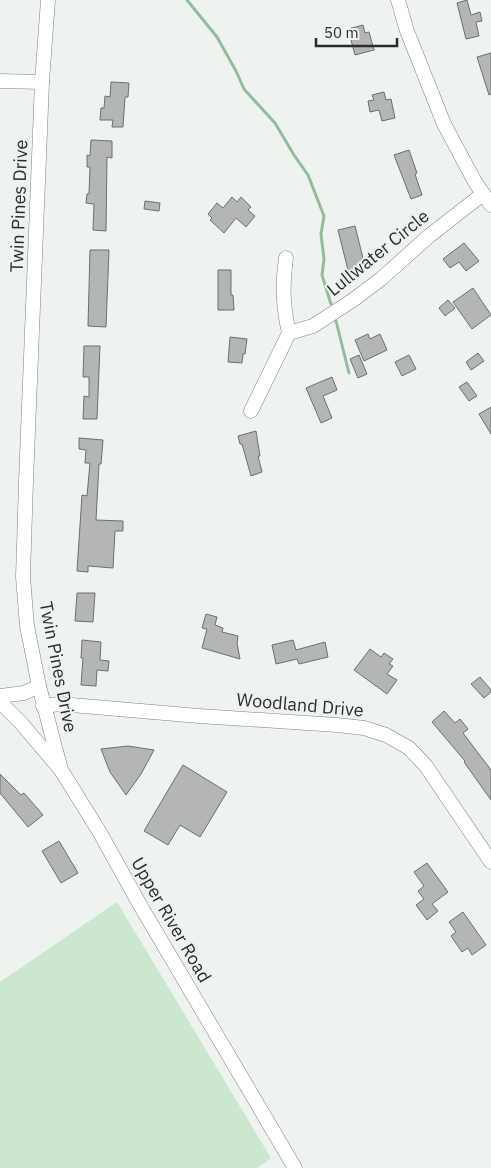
<svg xmlns="http://www.w3.org/2000/svg" width="491" height="1168" font-family="'IBM Plex Sans',sans-serif">
	<style>
		.green { fill: #cbe7d0 }
		.lines { fill: none; stroke-linecap: round; stroke-linejoin: round }
		.stream { stroke: #93bc9b; stroke-width: 3 }
		.building { fill: #b3b6b3; stroke: #6c6f6c }
		.minor-casing { stroke: #7e817e; stroke-width: 15 }
		.minor { stroke: #fff; stroke-width: 14 }
		.labels { text-anchor: middle; stroke-width: 4; stroke-linejoin: round; paint-order: stroke }
		.street-label { font-size: 18px; fill: #2b2c2b; stroke: #eff3f0 }
	</style>
	<rect width="100%" height="100%" fill="#eff3f0"/>
	<path class="green" d="M117,902L271,1158L257,1168H0V982Z"/>
	<g class="lines">
		<g class="stream">
			<path d="M187,0L217,37L236,71L244,89L275,123L294,155L308,175L324,216L321,234L324,259L322,275L331,304"/>
			<path d="M336,321L349,373"/>
		</g>
	</g>
	<g class="building">
		<path d="M467,0L471,15L480,12L482,21L476,22L479,36L466,39L457,3Z"/>
		<path d="M363,25L365,33L369,32L374,50L355,55L348,29Z"/>
		<path d="M491,53V94L489,95L477,57Z"/>
		<path d="M111,82L129,83L128,97H125L123,127H112L113,120H100L101,108H104L105,96L110,97Z"/>
		<path d="M384,92L386,100L391,99L395,118L382,121L379,110L370,112L368,101L374,100L372,95Z"/>
		<path d="M91,140L112,141V158L107,157L106,231L93,230L94,204L86,203L87,194H89L90,167H87V155L90,156Z"/>
		<path d="M409,150L417,173L415,174L422,195L411,199L394,155Z"/>
		<path d="M232,197L237,202L241,197L251,207L248,210L255,216L246,227L236,218L224,233L210,220L212,218L208,214L217,203L223,208Z"/>
		<path d="M145,201L160,203L159,211L144,209Z"/>
		<path d="M355,226L365,266L348,270L338,230Z"/>
		<path d="M464,243L479,261L466,271L459,262L450,268L443,259Z"/>
		<path d="M90,250H109L106,327L88,326Z"/>
		<path d="M218,270H231V295H233L234,310H218Z"/>
		<path d="M473,288L491,315L472,329L453,302Z"/>
		<path d="M448,300L455,308L445,316L439,308Z"/>
		<path d="M368,334L370,339L380,334L387,350L364,361L355,340Z"/>
		<path d="M230,337L247,339L245,354H243L242,363L228,362Z"/>
		<path d="M84,346H100L97,419H83L84,396L89,397V377H83Z"/>
		<path d="M478,353L484,361L471,370L466,362Z"/>
		<path d="M359,355L367,374L358,378L350,359Z"/>
		<path d="M409,355L416,369L402,376L395,362Z"/>
		<path d="M332,377L337,390L323,396L332,418L321,423L306,388Z"/>
		<path d="M467,382L477,396L469,401L459,387Z"/>
		<path d="M491,407V434L479,414Z"/>
		<path d="M256,431L260,456H258L262,472L251,476L242,444H240L238,436Z"/>
		<path d="M79,438L103,440L101,464H99L96,520L123,521V531H115L113,568L88,566V572L77,571L82,495L87,496L90,463H85L86,450L79,449Z"/>
		<path d="M77,593H95L93,622L75,621Z"/>
		<path d="M206,614L217,617L215,625L223,628L222,632L238,636L237,643L240,659L202,648L207,629L202,628Z"/>
		<path d="M82,640L101,642L100,660L109,661L108,671L97,670L96,686L81,685L83,658H81Z"/>
		<path d="M293,640L296,650L325,642L328,657L299,664L297,659L276,664L272,645Z"/>
		<path d="M370,649L381,657L384,653L393,659L389,664L393,666L387,674L397,680L387,694L354,670Z"/>
		<path d="M480,677L491,690V692L484,698L471,684Z"/>
		<path d="M444,711L455,723L460,719L468,729L463,733L491,770V800L464,762L465,761L432,722Z"/>
		<path d="M128,746L154,750L141,774L126,795L110,772L101,749Z"/>
		<path d="M183,765L227,792L200,837L180,825L168,845L144,831Z"/>
		<path d="M0,774L21,795L24,793L43,815L28,827L0,793Z"/>
		<path d="M59,841L78,873L61,883L42,851Z"/>
		<path d="M427,863L448,892L432,904L438,911L427,920L416,905L424,899L418,891L424,886L414,872Z"/>
		<path d="M463,912L486,945L472,955L468,948L462,952L451,936L456,932L449,922Z"/>
	</g>
	<g class="lines">
		<defs>
			<g id="minor">
				<path d="M48,0L42,82L26,481L23,577L27,626L39,686L61,770"/>
				<path d="M398,0L407,31L444,124L475,182L491,205"/>
				<path d="M0,81L42,82"/>
				<path d="M286,258C282,286 283,306 289,333"/>
				<path d="M251,411L289,333L313,326L353,300L381,279L429,236L483,194"/>
				<path d="M0,696L24,693L39,686"/>
				<path d="M0,702L21,723L61,770L99,831L140,905L295,1168"/>
				<path d="M43,706L60,704L199,716L337,725L364,728L386,735L409,748L426,766L491,862"/>
			</g>
		</defs>
		<use href="#minor" class="minor-casing"/>
		<use href="#minor" class="minor"/>
	</g>
	<g class="labels">
		<g class="street-label">
			<text transform="translate(19 206) rotate(-88)" y="6">Twin Pines Drive</text>
			<text transform="translate(378 253) rotate(-39)" y="6">Lullwater Circle</text>
			<text transform="translate(58 667) rotate(79)" y="6">Twin Pines Drive</text>
			<text transform="translate(300 705) rotate(5)" y="6">Woodland Drive</text>
			<text transform="translate(171 920) rotate(60)" y="6">Upper River Road</text>
		</g>
	</g>
	<path d="M316 38v8h81v-8" fill="none" stroke="#2b2c2b" stroke-width="2.5"/>
	<text x="324" y="38" font-size="15" fill="#2b2c2b" stroke="#eff3f0" stroke-width="4" paint-order="stroke">50 m</text>
</svg>
